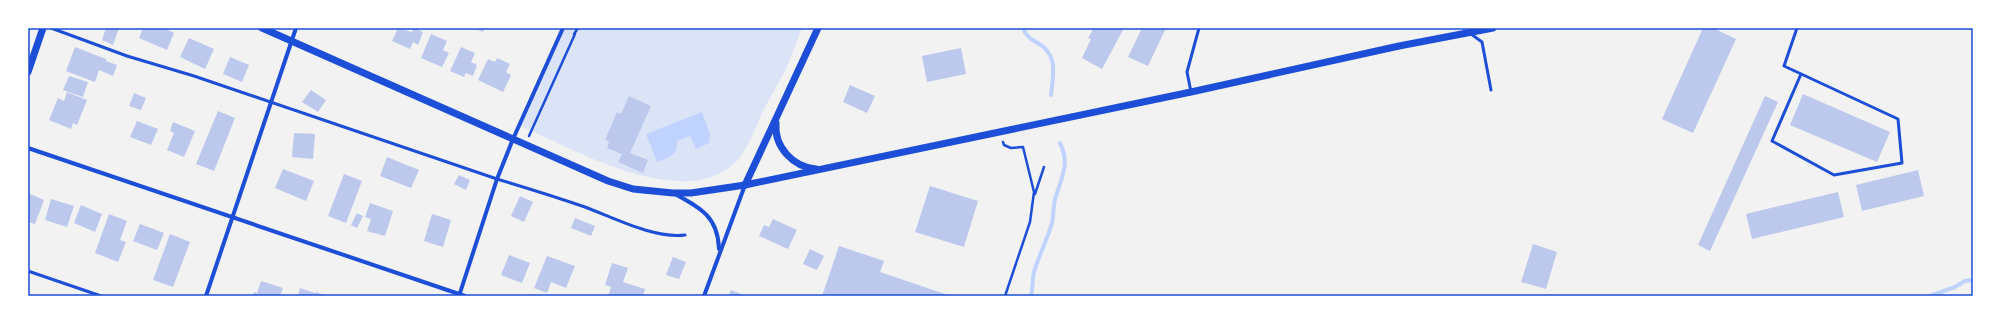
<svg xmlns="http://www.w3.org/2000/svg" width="2001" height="324" font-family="'PT Sans',sans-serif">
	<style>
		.green { fill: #dbe4f7 }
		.water { fill: #bfd3fe }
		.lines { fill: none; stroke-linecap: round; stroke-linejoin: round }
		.stream { stroke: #bfd3fe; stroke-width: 4 }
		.building { fill: #bdc9ec }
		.path { stroke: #1d4ed8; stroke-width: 2.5 }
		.service { stroke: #1d4ed8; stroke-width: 3 }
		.minor { stroke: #1d4ed8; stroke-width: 4 }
		.tertiary { stroke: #1d4ed8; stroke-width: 7 }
		.neatline { fill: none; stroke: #1d4ed8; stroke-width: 1.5 }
	</style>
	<rect width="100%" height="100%" fill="#f2f2f2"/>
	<path class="green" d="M562,28H802C796,43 791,58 784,73C777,86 769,99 762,113C755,129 749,147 737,161C685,214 573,149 519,125Z"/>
	<path class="water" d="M702,112L710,134L709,143L696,149L690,136L677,141C679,155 668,158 657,162L646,134Z"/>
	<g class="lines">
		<g class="stream">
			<path d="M1023,28C1026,36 1030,39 1038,43C1059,56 1053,74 1051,95"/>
			<path d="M1031,296C1033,288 1032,280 1034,272C1039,255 1047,240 1052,223C1054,214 1053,204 1056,196C1062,177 1070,163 1060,143"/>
			<path d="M1930,296L1955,287L1965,281L1973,280"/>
		</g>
	</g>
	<g class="building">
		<path d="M106,28H119L113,45L102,40Z"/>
		<path d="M143,28H167L166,29L174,33L167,50L139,38Z"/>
		<path d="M398,28L412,32L414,28L423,32L418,45L413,42L410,49L392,41Z"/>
		<path d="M474,28H485L483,32Z"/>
		<path d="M1094,28H1124L1102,69L1082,58L1091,39L1088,38Z"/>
		<path d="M1142,28H1166L1148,66L1128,57Z"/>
		<path d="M1703,28H1713L1736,39L1693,133L1662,119Z"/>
		<path d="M431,34L447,41L443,50L449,53L442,67L421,58Z"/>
		<path d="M189,38L214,49L205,69L180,57Z"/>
		<path d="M75,47L106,59V61L117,65L113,76L99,70L95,82L66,71Z"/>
		<path d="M461,47L475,53L471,62L477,65L473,76L466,73L464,77L450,71Z"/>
		<path d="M961,48L966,74L927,82L922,56Z"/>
		<path d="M230,57L249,65L242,82L223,74Z"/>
		<path d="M497,58L510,64L506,72L511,75L503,92L478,80L488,59L495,62Z"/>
		<path d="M69,76L88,82L83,97L63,90Z"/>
		<path d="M850,85L875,96L867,113L843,102Z"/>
		<path d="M311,90L326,100L318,112L302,102Z"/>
		<path d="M67,92L87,100L77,125L73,123L71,129L49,120L58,98L64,101Z"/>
		<path d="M134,93L146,98L141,110L129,106Z"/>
		<path d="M1803,94L1890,132L1877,162L1790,125Z"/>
		<path d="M629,96L651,106L630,153L648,160L643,173L618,162L622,154L607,148L609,141L605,140L617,112L621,114Z"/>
		<path d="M1765,96L1778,102L1710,251L1698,245Z"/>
		<path d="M218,111L235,118L214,171L196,164Z"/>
		<path d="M137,121L158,129L151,145L130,137Z"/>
		<path d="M173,122L195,131L184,157L167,150L174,133L170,131Z"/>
		<path d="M294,133L315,134L313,159L292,157Z"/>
		<path d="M387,157L419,170L411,188L380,176Z"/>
		<path d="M283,169L314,181L306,201L275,188Z"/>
		<path d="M1918,170L1924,196L1862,211L1856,185Z"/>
		<path d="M344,174L362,181L346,223L328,216Z"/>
		<path d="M459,175L470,180L466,190L454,184Z"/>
		<path d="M930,186L978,201L964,247L915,232Z"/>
		<path d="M1838,192L1844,217L1752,239L1746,214Z"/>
		<path d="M28,193L44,200L35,224L28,222Z"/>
		<path d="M520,196L533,202L524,222L511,216Z"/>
		<path d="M51,199L74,206L67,227L45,220Z"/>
		<path d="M370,203L393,211L385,236L367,231L371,219L365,217Z"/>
		<path d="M81,205L102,214L95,232L74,223Z"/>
		<path d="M357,213L363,216L357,228L351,225Z"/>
		<path d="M109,214L127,221L120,240L126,242L118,262L95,253Z"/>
		<path d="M432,214L451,220L443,247L424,241Z"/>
		<path d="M575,218L595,226L591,236L571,228Z"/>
		<path d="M773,219L797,230L788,249L759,236L764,225L769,227Z"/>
		<path d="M140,224L164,233L157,250L133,241Z"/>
		<path d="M170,234L190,242L173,287L153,280Z"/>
		<path d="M1533,244L1557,252L1546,289L1521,282Z"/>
		<path d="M839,246L884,261L880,272L951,296H822Z"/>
		<path d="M810,249L824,256L817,270L803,264Z"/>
		<path d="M509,255L530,263L522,283L501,275Z"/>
		<path d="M547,256L575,266L566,288L551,282L547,293L534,288Z"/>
		<path d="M673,257L686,262L679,279L666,275Z"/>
		<path d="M612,263L628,268L623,282L645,289L643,296H608L611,287L605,285Z"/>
		<path d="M261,281L283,288L280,296H253L254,292L257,293Z"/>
		<path d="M300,288L315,293L316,292L327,296H298Z"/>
		<path d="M731,290L746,296H728Z"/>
	</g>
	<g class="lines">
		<g class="path">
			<path d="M574,34L578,28"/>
			<path d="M529,136L575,34"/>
			<path d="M1003,142L1004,145L1011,148L1023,147L1034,192L1030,222L1005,296"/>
			<path d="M1035,194L1044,167"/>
		</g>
		<g class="service">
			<path d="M51,28L127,56L194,76L497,179C527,188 556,197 585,207C614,218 655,239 685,235"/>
			<path d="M1797,28L1784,66L1898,119L1902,163L1834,175L1772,141L1801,74"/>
			<path d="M1471,34L1482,42L1491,90"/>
			<path d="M1191,92L1187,72L1199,28"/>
			<path d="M28,271L101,296"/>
		</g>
		<g class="minor">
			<path d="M28,148L465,296"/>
			<path d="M675,194C701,208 718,217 719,249"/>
			<path d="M206,296L296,28"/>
			<path d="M459,296L497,179L513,139L563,28"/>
			<path d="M704,296L745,185"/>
		</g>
		<g class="tertiary">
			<path d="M262,28L608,181L633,189L673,193H691L745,185L1191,92L1399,46L1493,28"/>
			<path d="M28,72L43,28"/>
			<path d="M776,123C774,147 793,167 816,169"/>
			<path d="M745,185L818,28"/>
		</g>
	</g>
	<rect width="2001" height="324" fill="none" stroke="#ffffff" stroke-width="58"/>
	<rect x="29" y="29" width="1943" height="266" class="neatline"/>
</svg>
